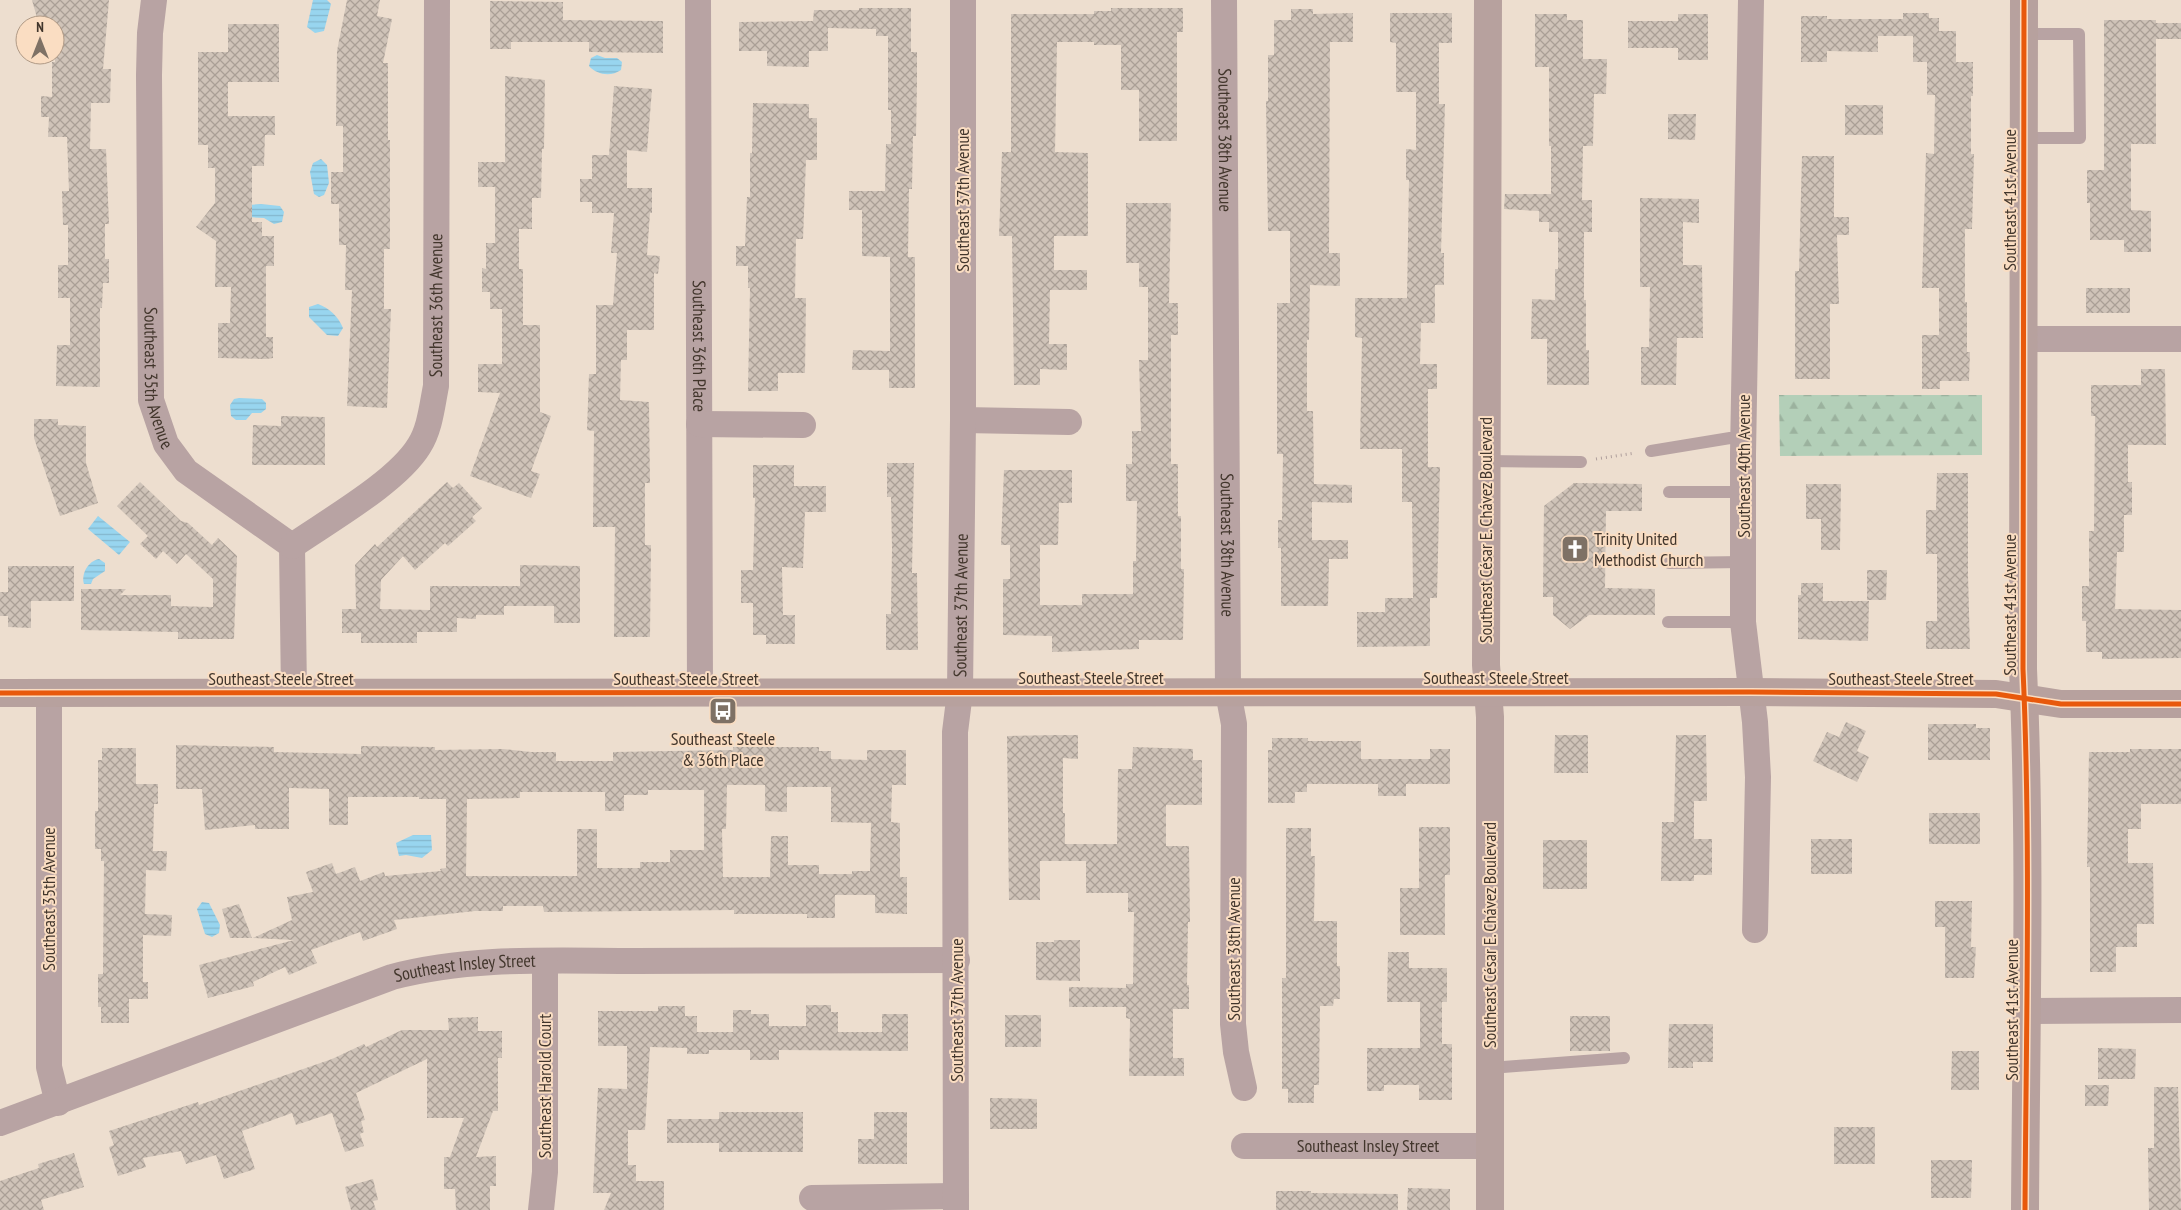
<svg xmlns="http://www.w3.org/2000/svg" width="2181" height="1210" font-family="'PT Sans Narrow',sans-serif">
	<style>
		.forest { fill: url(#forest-firs) }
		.water { fill: url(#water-rules) }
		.building { fill: url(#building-cross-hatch); fill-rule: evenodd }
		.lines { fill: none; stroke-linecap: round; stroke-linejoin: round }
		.path { stroke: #b0a09d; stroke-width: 3; stroke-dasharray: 1 4; stroke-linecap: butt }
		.lane { stroke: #b8a3a3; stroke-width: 12 }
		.street { stroke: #b8a3a3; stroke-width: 26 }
		.secondary { stroke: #b7a19e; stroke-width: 28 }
		.cycleway-casing { stroke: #faddc2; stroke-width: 8 }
		.cycleway { stroke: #e8590c; stroke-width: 5 }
		.labels { text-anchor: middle; stroke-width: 4; stroke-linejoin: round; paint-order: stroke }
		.street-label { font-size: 18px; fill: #42362c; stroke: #faddc2 }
		.poi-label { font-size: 18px; fill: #42362c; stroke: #faddc2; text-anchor: start }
	</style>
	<defs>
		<pattern id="forest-firs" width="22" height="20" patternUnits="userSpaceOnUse" patternTransform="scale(1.25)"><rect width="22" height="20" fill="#b3cfb8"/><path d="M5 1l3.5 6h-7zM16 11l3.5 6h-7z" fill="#9bb29e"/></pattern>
		<pattern id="water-rules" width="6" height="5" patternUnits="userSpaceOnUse" patternTransform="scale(1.25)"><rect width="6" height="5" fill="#98d5ef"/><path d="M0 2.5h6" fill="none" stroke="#84b7cd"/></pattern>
		<pattern id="building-cross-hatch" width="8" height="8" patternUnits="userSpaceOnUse" patternTransform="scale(1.25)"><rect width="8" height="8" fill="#cfc3b8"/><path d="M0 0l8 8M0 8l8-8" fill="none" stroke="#aa9f96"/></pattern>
	</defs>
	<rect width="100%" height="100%" fill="#eddecf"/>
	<path class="forest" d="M1779,395H1982V455L1780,456Z"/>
	<g class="water">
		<path d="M313,0H327L331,4L324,31L315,33L307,27Z"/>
		<path d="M597,55L605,58H617L622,62L621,70C611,77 597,75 589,66L591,58Z"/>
		<path d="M321,159L327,165L329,183L324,195L319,197L314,194L310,172L313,163Z"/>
		<path d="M261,204L280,206L284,212L282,222L274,224L264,218L248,217V205Z"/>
		<path d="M318,304C329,308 338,316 343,328L338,336L327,335L309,317V307Z"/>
		<path d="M239,398L262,399L266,403V409L261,413H252L246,420H236L231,416L230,405L234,399Z"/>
		<path d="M98,516L130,542L119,555L88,529Z"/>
		<path d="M99,559L105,563V571L93,579L91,584H84C81,574 88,561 99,559Z"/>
		<path d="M413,835H431L432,850L422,858L406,855L399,856L396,843Z"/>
		<path d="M202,902L209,903L220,925L219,933L212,937L205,934L197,909Z"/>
	</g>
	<g class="building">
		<path d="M32,0H109L103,69H111L110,103H91L90,149H106L109,224H105V259H109V283H103L102,308H100V387L56,386L57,345H70V298H58V265H68V225H63L62,191H69L67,137H48L49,117H41V96L52,97V62H55V25H39Z"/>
		<path d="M347,0H380L377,16L392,19L383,63H388V140H390V249H384V309H391L387,408L347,406L352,290H345L346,245H339V204H331V172H343V126H336L337,51Z"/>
		<path d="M490,1L563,2V20L663,21V53L589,52V42H511V49H490Z"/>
		<path d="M859,8H911V52H917V81L916,136H913L912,189H909L908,257H915V388H889V370H852L853,350L890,351V257L862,256V210H849V191H885L886,144H891V110H888V36H876V29L828,28V51H809V67L767,66V51H739V22L813,21L814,10H859Z"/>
		<path d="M1111,8H1183V32H1177V141H1139V90H1121V45H1094V42H1057L1055,152L1088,153V236H1054V270H1087V290H1050L1049,344H1067V370L1040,369V385H1014L1012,236H999L1002,152H1011V14H1094V11H1111Z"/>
		<path d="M1291,9H1313V14L1353,13V42H1330L1329,253H1340V286L1310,285L1309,340H1307V411H1313L1314,484L1352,485V503L1312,502V540H1348V559H1329L1328,606H1281V548H1278V520H1282L1283,454H1277V303H1290V231H1268L1266,101H1268V55H1274V20H1291Z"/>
		<path d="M1390,13H1452V43H1439V104H1445L1441,253H1444V285H1435V323H1421L1420,364H1437V389H1428V467H1440L1437,598H1430V646L1357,647V612H1385V598H1413L1412,502H1402V449H1360L1362,338L1355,337V298H1407L1409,180H1406V149L1416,150V92H1396V43L1390,42Z"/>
		<path d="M1903,13H1929V18H1939V31H1956V62H1973V96H1971V154H1974L1972,229H1965V302H1967V352H1970L1969,381H1940V389H1922V335H1939V288H1922L1926,153L1934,154L1935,95H1927V62H1913V36H1878V52L1827,51V62H1801V16H1827V19H1903Z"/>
		<path d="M1535,14H1567V20H1583V59H1607L1606,94H1594L1593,146H1583L1582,200H1592V232H1584V300H1586V350H1589V385H1547V339H1531L1532,299L1555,300V269H1558V232H1549V222H1539V211L1504,209L1505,194H1551V146H1549V67H1535Z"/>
		<path d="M1678,14H1708V60H1678V48H1628V21H1678Z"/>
		<path d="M2104,20H2156V23H2181V39H2156V144H2131V210L2151,211V252H2124V240H2090V203H2087V170H2104Z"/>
		<path d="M228,24H279V82H228V116H275V135H265L264,166H252V222H262V236H274V266H266V337H273V358L266,359L218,358V323H230L231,287H215L216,241L196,227L215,203V168H208V145H198V52H228Z"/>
		<path d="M505,76L545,80L544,149H542L541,198H532V229H519V269H523V325H540V412L551,416L531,471L540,474L531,498L470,476L500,393L478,392V364H502V309H490V292H482V268L486,269V243H495V187H478V162H505Z"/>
		<path d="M614,86L652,89L647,152L627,150V188H652V213H650L647,255L660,256L658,274L654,273V330H627V360H621L620,400L649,402L650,483H645V545H651L650,637H614L615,527H593L594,431L587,430L589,374H596V305H613L617,253H611L614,213H592V202H580V179H592V155H609Z"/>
		<path d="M753,103L809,104V118H817V160H806L803,239H796L795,298H806L805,373H778V391H748L750,288H748V266H736V246H745L747,197H750V153H752Z"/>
		<rect x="1845" y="105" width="38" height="30"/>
		<path d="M1668,114H1696L1695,140L1668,139Z"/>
		<path d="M1802,156H1834V217H1849V235H1837L1839,304H1830V379H1795V271H1799Z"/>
		<path d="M1640,198L1699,199V223L1683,222V265H1702L1703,338H1677L1676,385H1641V347H1649L1650,287H1640Z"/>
		<path d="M1126,203H1171L1169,303H1178V335H1171V464H1178V516H1181V569H1184L1183,640H1139V649L1052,652V636L1003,635V579H1010V545H1001L1004,470H1072V503H1059L1058,545H1040V605H1082V594H1133V561H1136L1137,501H1126V464H1132V431H1141L1139,360H1148V287H1139V263H1126Z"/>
		<rect x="2086" y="288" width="44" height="25"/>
		<path d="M2141,369H2165L2166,445H2128V482H2132V515H2124V552H2117L2115,609L2181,610V658L2102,659V652H2086V621H2082V586H2089V531H2094L2095,416H2091V385H2141Z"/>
		<path d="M281,416L325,417V465H252L253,425L281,426Z"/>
		<path d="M34,419H58V425L86,426V463L98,503L60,516L34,438Z"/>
		<path d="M887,463H914L912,573H917L918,650H886V614H891L892,548L891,497H887Z"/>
		<path d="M753,465H794V486H826V512H805L803,568L782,567L783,615H795V644H766V635H753V603H741V570H753L755,498H753Z"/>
		<path d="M1937,473H1968V575L1970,649H1926V621H1937V554H1926V510H1936Z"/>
		<path d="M140,482L181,521L188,523L212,545L218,538L237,556L234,639H178V632L81,630V589H126L120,595H171V606L213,607V579L186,554L177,564L163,551L156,559L140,544L148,536L117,506Z"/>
		<path d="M447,482L453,488L459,483L482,508L472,517L476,521L448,546L445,543L415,570L403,556L381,580L380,609L430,610V586H520V565L580,566V623H554V606H504V615H476V619L457,618V632H417V643H361V633H342V609H356L355,565L375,544L377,547Z"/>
		<path d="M1574,483L1642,484V511H1606L1605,588L1655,589V615H1589L1570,629L1553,615V597H1543L1544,506Z"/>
		<path d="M1806,484H1841L1840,550H1821V519H1806Z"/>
		<path d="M8,566H74V601H31V628L8,627V616H0V592H8Z"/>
		<path d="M1867,570H1887L1886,600H1867Z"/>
		<path d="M1801,583H1823V601H1869L1868,641L1798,639V595H1801Z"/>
		<path d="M1846,722L1866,731L1857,751L1869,757L1857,782L1813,761L1827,732L1839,737Z"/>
		<path d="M1928,724H1976V728H1990V760H1928Z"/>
		<path d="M1056,735H1078V759L1063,758V813H1065V844H1117L1118,769H1132L1133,747L1193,749V760H1202V805H1166V846H1189L1190,922H1188L1187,985H1189V1009H1173V1058H1184V1076H1129L1130,1019L1126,1018V1007H1069V987L1126,988V984H1133L1134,912H1128V893H1086V861H1040V900H1009L1007,736Z"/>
		<path d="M1555,735H1588V773H1554Z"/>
		<path d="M1676,735H1706L1707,801H1694V839H1712V875H1694V881H1661L1662,822H1674Z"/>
		<path d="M1272,738H1308V741H1361V759H1430V749H1450V784H1406V796H1378V784H1307V792H1295V803H1268V750H1272Z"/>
		<path d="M176,745L274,747V752L361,754V746L435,747V750L503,749L531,752H556V761H613V752L733,750V747H819V751H831V759L867,760V750H906V785H892L891,822L900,823V877H907V914L875,913V895H835V918H807V914H734V910L544,912L543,906H503V911H475L394,920L397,929L363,941L360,932L311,950L317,963L289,975L285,967L253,982L254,986L208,998L199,965L294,940L253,938L292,920L287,897L313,892L306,872L332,863L336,874L355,867L360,881L384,872L385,876L441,871L440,869L446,868V799H419V797H348V825H329V789L289,788V829H255V825L205,830L202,789H176ZM727,785H765V811L787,812V787H831V822L871,823L870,871H852V874H819V865H788V836H771L770,877H723L722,829H726ZM648,790H704V850H670V862H640V868H597V829H577V876H466L467,799L520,798V792H605V811H624V795H648Z"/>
		<path d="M102,748H136V784H158V804H154L153,851H167L166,871L146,870L145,914L172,915L171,936L143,935V982H148V999H129V1023H101V1007H98V974H103L104,861H101V849H95V811H98V760H102Z"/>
		<path d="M2130,749H2181V804H2141V829H2128V863H2153L2154,924H2137V947H2116V972H2090V867H2087L2089,752H2130Z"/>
		<rect x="1929" y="813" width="51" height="31"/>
		<path d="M1419,827H1450V875H1445V935H1400V888H1419Z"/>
		<path d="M1286,828H1311V856H1315L1314,921H1337V966H1340V999H1334L1333,1006H1320L1319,1085H1314V1103H1288V1089H1282V978H1286Z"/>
		<rect x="1811" y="839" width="41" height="35"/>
		<rect x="1543" y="840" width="44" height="49"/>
		<path d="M1935,901H1972L1971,947H1976L1974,978H1945V927H1935Z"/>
		<path d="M239,904L252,938H230L222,909Z"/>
		<path d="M1054,940H1080V981L1036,980V942H1054Z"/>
		<path d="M1388,952H1409V968H1447V1002H1442V1044H1452V1100H1419V1085H1384V1091H1367V1048H1420V1002H1387Z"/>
		<path d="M806,1005H831V1012H838V1032H882V1014H908V1051L779,1050V1060H750V1050H709V1054H687V1048L650,1047L645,1130H628V1165H636V1181H664V1210H604L611,1193H593L598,1088L627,1089V1046H598V1011H658V1006H685V1016H697V1032H733V1010H751V1014H769V1026H806Z"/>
		<rect x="1005" y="1015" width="36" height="32"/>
		<rect x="1570" y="1016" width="40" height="35"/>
		<path d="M478,1017V1031H502V1058H498V1111H493L476,1157L496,1156V1186H490V1210H456L455,1189H444V1157H450L464,1118H427V1059L356,1093L365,1120L361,1121L364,1132L360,1134L364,1146L345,1152L332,1113L296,1125L292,1113L242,1131L255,1169L224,1179L216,1155L186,1164L181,1151L143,1158L146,1167L118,1176L109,1147L114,1145L109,1131L198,1102L199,1105L332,1059L364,1044L366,1047L402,1030H449L448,1018Z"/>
		<path d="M1669,1024H1713V1062H1693V1068H1668Z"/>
		<path d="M2098,1048L2136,1049L2135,1079H2098Z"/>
		<path d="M1952,1051H1979V1090H1951Z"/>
		<path d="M2085,1085H2109L2108,1106H2085Z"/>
		<path d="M2154,1087H2178L2181,1210H2149L2148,1148H2154Z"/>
		<path d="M990,1098L1037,1099V1129H990Z"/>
		<path d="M719,1112H803V1152H719V1143H667V1119H719Z"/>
		<path d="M874,1112H907V1164H858V1139H874Z"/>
		<rect x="1834" y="1127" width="41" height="37"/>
		<path d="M74,1153L84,1187L41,1200L44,1210H0V1181L39,1168L38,1164Z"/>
		<path d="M1931,1160H1972L1971,1198H1931Z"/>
		<path d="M373,1179L378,1200L373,1201L376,1210H351L345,1187Z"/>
		<path d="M1408,1188L1450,1189V1210H1407Z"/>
		<path d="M1276,1191H1311V1193L1398,1194V1210H1276Z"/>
	</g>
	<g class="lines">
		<path class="path" d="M1596,459L1635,453"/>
		<g class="lane">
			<path d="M2024,34H2079L2080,138H2024"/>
			<path d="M1651,451L1730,438L1744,439"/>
			<path d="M1487,461L1581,462"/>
			<path d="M1669,492H1743"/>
			<path d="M1669,563L1743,562"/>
			<path d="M1668,622H1743"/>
			<path d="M1490,1068L1624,1058"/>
		</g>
		<g class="street">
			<path id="s1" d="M154,0L150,33L149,75L151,400L166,444L186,471L292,546L294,693"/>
			<path id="s2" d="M698,0L700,693"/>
			<path id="s3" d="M1224,0L1228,692L1234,724L1233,1024L1236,1052L1244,1088"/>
			<path d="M1751,0L1743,454V622L1755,722L1758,777L1755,930"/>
			<path d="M2023,339H2181"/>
			<path d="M963,420L1069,422"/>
			<path d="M699,424L803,425"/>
			<path id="s4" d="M292,546C328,521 397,482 419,446C430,429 432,406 436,386L437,0"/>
			<path d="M49,693V1067L58,1103"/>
			<path d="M2026,1011L2181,1010"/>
			<path id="s5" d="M0,1123L392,977C472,956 553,961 636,961C743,961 850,960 957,960"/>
			<path id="s6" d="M1244,1146H1490"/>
			<path d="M812,1198L956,1196"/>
			<path d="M541,1210L545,1172V961"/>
			<path id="s7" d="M956,1210L955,732L960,692L963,420V0"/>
		</g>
		<g class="secondary">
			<path d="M1488,0L1486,665L1490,717V1210"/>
			<path d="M2024,0L2023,669C2031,849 2026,1030 2025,1210"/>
			<path d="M0,693L1750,692L1996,694L2061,704H2181"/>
		</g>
		<defs>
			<g id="cycleway">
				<path d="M2024,0L2023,669C2031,849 2026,1030 2025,1210"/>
				<path d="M0,693L1750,692L1996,694L2061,704H2181"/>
			</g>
		</defs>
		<use href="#cycleway" class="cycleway-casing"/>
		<use href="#cycleway" class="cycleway"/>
	</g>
	<defs>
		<symbol id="church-square" viewBox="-11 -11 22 22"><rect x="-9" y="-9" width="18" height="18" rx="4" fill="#7e7165" stroke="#faddc2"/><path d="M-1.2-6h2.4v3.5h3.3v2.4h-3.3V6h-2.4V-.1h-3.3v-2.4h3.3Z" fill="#fff"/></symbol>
		<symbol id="bus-square" viewBox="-11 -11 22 22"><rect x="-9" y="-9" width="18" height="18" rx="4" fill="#7e7165" stroke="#faddc2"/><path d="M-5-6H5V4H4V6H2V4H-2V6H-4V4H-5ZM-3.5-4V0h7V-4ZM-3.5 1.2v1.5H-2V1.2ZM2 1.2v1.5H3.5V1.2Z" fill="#fff"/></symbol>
	</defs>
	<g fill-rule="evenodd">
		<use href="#church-square" x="1559" y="533" width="32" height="32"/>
		<use href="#bus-square" x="707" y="695" width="32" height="32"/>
	</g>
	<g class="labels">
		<g class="street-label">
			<text dy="6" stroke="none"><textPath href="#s3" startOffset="140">Southeast 38th Avenue</textPath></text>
			<text transform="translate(963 200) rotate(-90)" y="6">Southeast 37th Avenue</text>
			<text transform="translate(2010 200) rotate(-90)" y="6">Southeast 41st Avenue</text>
			<text dy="6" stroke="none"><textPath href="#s4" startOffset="306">Southeast 36th Avenue</textPath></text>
			<text dy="6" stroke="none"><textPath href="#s2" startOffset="346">Southeast 36th Place</textPath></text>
			<text dy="6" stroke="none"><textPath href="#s1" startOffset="379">Southeast 35th Avenue</textPath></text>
			<text transform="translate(1744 466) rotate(-90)" y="6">Southeast 40th Avenue</text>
			<text transform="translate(1486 530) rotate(-90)" y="6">Southeast César E. Chávez Boulevard</text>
			<text dy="6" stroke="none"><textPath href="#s3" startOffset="545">Southeast 38th Avenue</textPath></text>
			<text dy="6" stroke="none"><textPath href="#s7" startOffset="605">Southeast 37th Avenue</textPath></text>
			<text transform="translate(2010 605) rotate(-90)" y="6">Southeast 41st Avenue</text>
			<text x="1091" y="684">Southeast Steele Street</text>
			<text x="1496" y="684">Southeast Steele Street</text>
			<text x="281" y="685">Southeast Steele Street</text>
			<text x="686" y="685">Southeast Steele Street</text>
			<text x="1901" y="685">Southeast Steele Street</text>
			<text transform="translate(49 899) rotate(-90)" y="6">Southeast 35th Avenue</text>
			<text transform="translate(1490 935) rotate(-90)" y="6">Southeast César E. Chávez Boulevard</text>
			<text transform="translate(1234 949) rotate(-90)" y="6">Southeast 38th Avenue</text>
			<text dy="6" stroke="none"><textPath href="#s5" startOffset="492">Southeast Insley Street</textPath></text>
			<text transform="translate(957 1010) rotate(-90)" y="6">Southeast 37th Avenue</text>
			<text transform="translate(2012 1010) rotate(-90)" y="6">Southeast 41st Avenue</text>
			<text transform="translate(545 1086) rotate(-90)" y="6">Southeast Harold Court</text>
			<text dy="6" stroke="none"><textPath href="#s6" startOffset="124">Southeast Insley Street</textPath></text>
		</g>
		<g class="poi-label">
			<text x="1594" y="545">Trinity United<tspan x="1594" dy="21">Methodist Church</tspan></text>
			<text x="723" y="745" text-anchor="middle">Southeast Steele<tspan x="723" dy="21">&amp; 36th Place</tspan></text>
		</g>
	</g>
	<g transform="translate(40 40)"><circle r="24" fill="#faddc2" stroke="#b09a86"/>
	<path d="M0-4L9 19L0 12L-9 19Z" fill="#7e7165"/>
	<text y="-8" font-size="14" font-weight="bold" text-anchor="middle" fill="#42362c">N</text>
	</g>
</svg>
